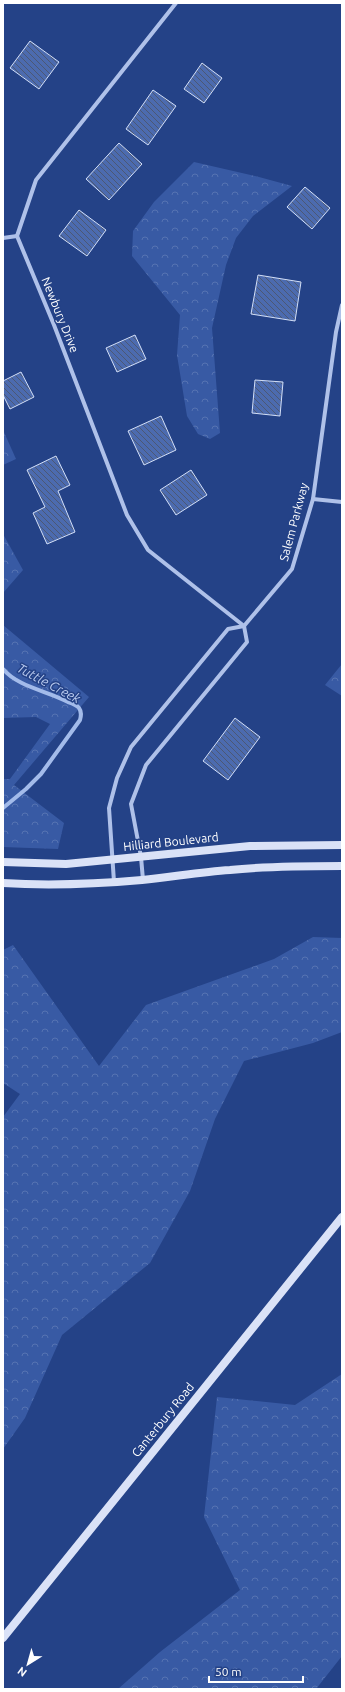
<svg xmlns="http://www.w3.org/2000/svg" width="345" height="1692" font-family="Ubuntu,sans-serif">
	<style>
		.forest { fill: url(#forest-crowns) }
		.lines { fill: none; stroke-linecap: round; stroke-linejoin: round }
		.stream { stroke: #a3bbea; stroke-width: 4 }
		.building { fill: url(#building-back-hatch); stroke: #d3dff7 }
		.street { stroke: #afc1e9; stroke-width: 4 }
		.secondary { stroke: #dae2f7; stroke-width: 8 }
		.labels { text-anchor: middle; stroke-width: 3; stroke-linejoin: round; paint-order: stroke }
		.street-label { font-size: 12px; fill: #fff; stroke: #244287 }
		.water-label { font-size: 13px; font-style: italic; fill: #bbccf0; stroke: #244287 }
	</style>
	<defs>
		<pattern id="forest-crowns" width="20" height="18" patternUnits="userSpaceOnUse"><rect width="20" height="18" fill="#385aa4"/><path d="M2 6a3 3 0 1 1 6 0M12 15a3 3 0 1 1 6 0" fill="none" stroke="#5673b2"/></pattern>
		<pattern id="building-back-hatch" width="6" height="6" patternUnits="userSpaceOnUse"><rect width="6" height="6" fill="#4c6baf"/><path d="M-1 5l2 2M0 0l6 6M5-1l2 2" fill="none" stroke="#4c5874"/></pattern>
	</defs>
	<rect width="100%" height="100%" fill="#244287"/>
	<g class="forest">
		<path d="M194,162L259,177L292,186L253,216L236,238L226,265L212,328L220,433L210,439L198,434L187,416L177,355L180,315L132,256L133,231L154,202Z"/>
		<path d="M3,430L16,459L3,465Z"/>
		<path d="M3,534L23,570L3,593Z"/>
		<path d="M3,625L89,697L14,785L64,823L58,849L3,847V779H10L50,724L36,717L3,718Z"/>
		<path d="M342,664V696L325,685Z"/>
		<path d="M313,937L342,938V1032L313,1043L244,1061L215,1119L190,1191L150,1263L62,1335L25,1418L3,1449V1117L20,1094L3,1083V950L13,945L99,1066L146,1005L274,959Z"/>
		<path d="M342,1374V1656L316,1689H118L160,1652L240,1590L204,1517L217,1397L295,1405Z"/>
	</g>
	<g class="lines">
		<path class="stream" d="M3,669C18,687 48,691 68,702C71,703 77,705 79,708C82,712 81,716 80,720L41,774L26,789L3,808"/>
	</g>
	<g class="building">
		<path d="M30,41L59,62L39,89L10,68Z"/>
		<path d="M202,63L222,78L204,103L184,89Z"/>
		<path d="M153,90L176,106L148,145L126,129Z"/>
		<path d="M119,143L142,164L109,200L86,179Z"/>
		<path d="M305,187L330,208L312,229L287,207Z"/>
		<path d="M79,210L106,230L87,256L59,236Z"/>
		<path d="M258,275L301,282L295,321L251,314Z"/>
		<path d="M135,335L146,359L117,372L106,348Z"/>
		<path d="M21,372L34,397L10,409L3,395V381Z"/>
		<path d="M255,380L283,382L280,416L252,413Z"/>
		<path d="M161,416L176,450L144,465L128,431Z"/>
		<path d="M56,456L70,485L58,491L75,532L47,544L33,513L45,507L27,470Z"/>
		<path d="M191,470L207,495L176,515L160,490Z"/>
		<path d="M235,718L260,737L228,780L203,761Z"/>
	</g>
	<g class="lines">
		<g class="street">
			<path d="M176,3L36,180L17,236L54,325L127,515L148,550L244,626"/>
			<path d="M3,238L17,236"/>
			<path d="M313,499L342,502"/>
			<path d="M244,626L292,569L313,499L336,332L342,305"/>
			<path d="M143,880L141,857L131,804L146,765L247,642L244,626"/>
			<path d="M114,882L109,808L117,778L131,747L228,629L244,626"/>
		</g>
		<g class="secondary">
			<path d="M3,862L66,864L250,846L342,845"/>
			<path d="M3,883C49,886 96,884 142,880C172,877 201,872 230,870C267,866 305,866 342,866"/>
			<path d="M3,1638L342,1217"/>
		</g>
	</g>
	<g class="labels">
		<g class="street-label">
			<text transform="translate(60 315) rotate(68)" y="4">Newbury Drive</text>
			<text transform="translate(294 522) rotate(-75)" y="4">Salem Parkway</text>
			<text transform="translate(171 842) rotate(-6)" y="4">Hilliard Boulevard</text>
			<text transform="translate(163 1420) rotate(-51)" y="4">Canterbury Road</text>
		</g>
		<g class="water-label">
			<text transform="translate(49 683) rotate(28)" y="5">Tuttle Creek</text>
		</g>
	</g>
	<rect width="345" height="1692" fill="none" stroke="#ffffff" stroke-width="8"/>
	<g transform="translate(28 1664) rotate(217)" stroke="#244287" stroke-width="3" paint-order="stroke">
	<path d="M0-3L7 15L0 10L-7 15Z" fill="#ffffff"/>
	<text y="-6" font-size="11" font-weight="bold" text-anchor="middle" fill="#ffffff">N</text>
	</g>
	<path d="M209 1676v6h94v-6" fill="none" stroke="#ffffff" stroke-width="2"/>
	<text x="215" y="1676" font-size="12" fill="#ffffff" stroke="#244287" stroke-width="3" paint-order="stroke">50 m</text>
</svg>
